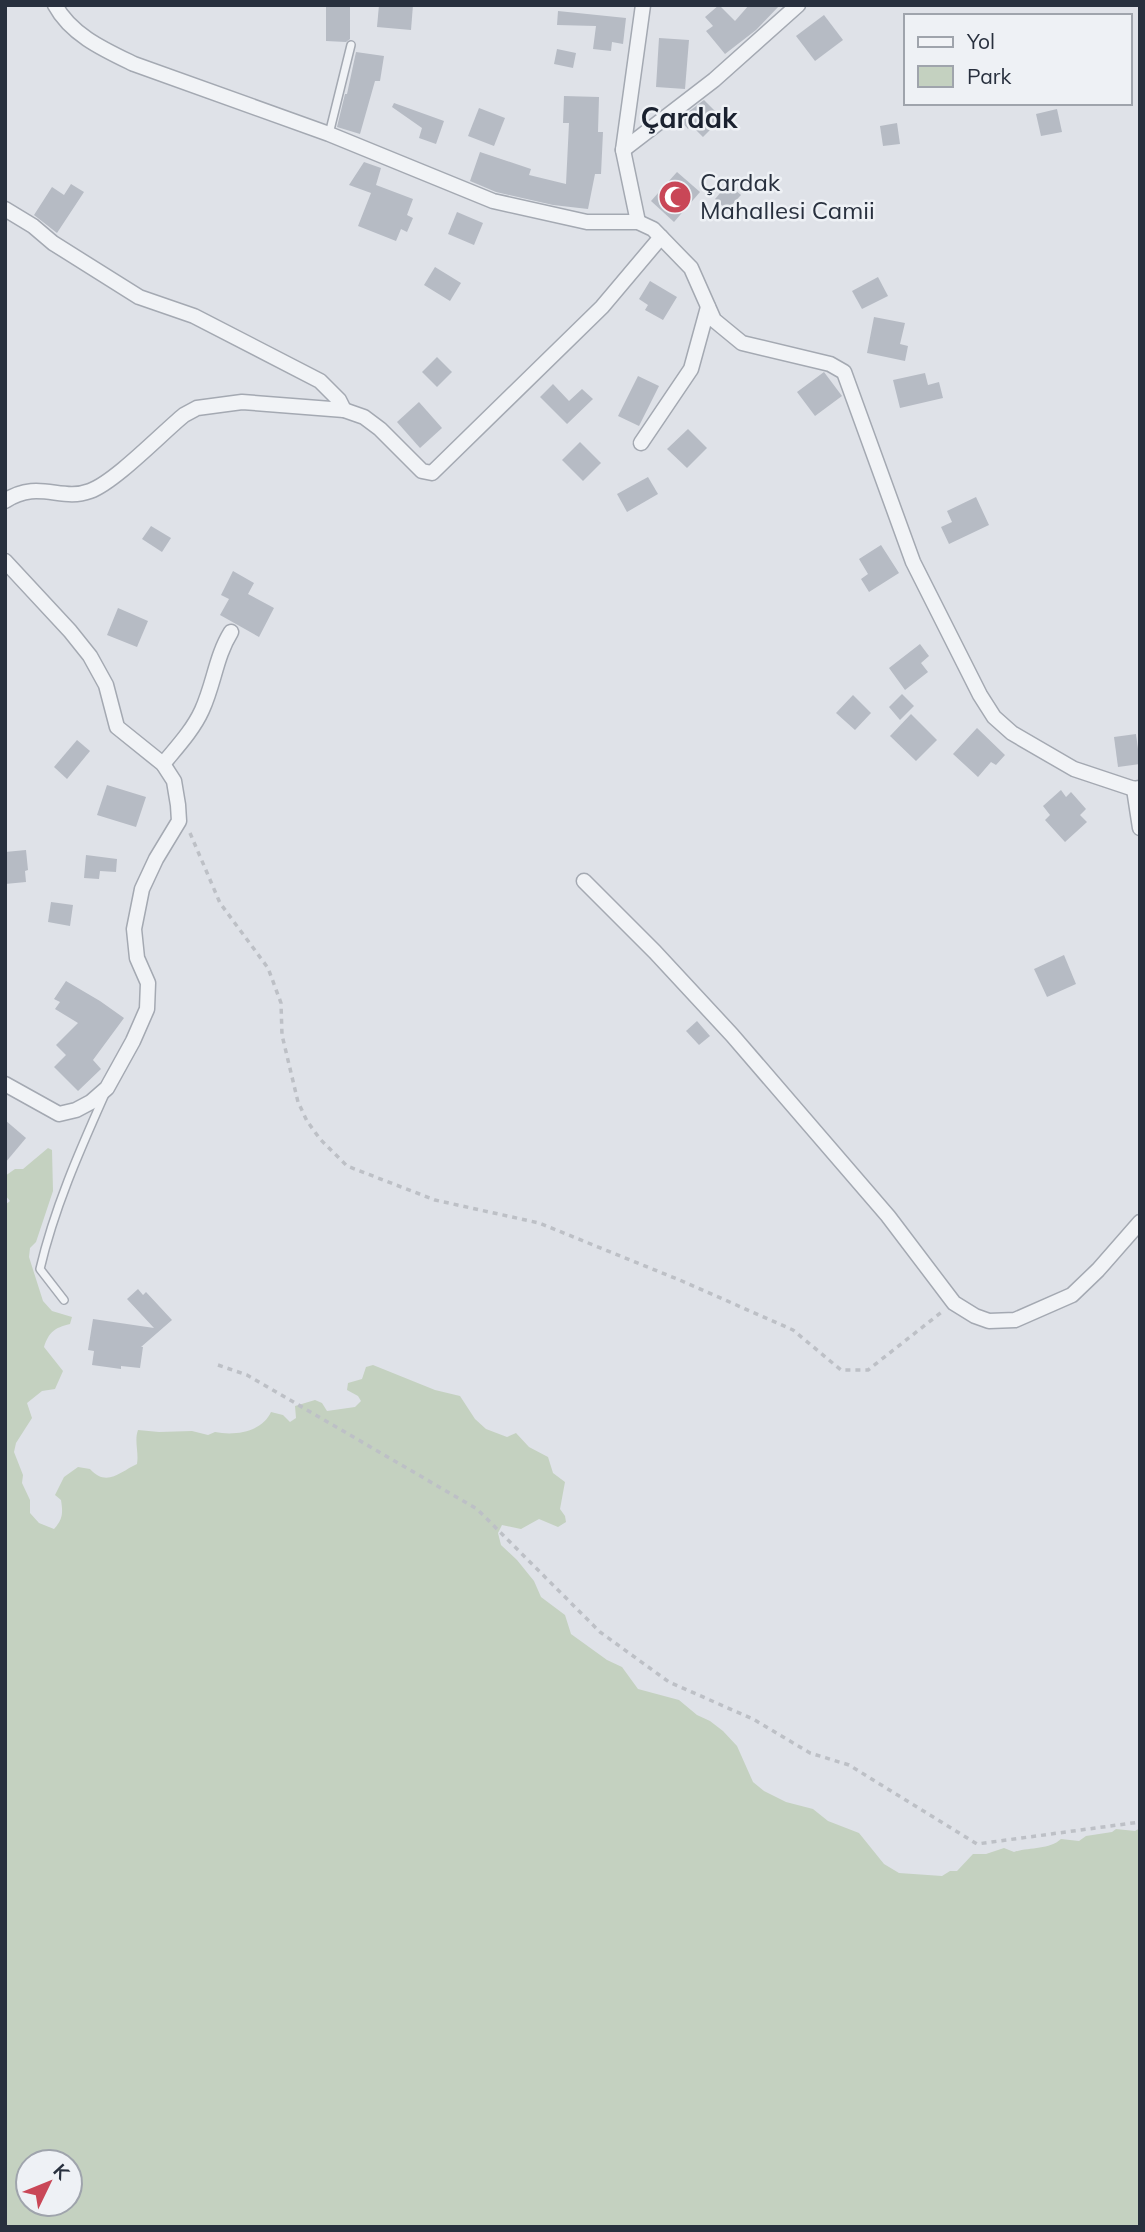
<svg xmlns="http://www.w3.org/2000/svg" width="1145" height="2232" font-family="Mulish,sans-serif">
	<style>
		.green { fill: #c4d1c0; fill-rule: evenodd }
		.building { fill: #b6bbc4 }
		.lines { fill: none; stroke-linecap: round; stroke-linejoin: round }
		.service-casing { stroke: #a4a9b2; stroke-width: 10 }
		.minor-casing { stroke: #a4a9b2; stroke-width: 17 }
		.path { stroke: #bdc0c6; stroke-width: 3.5; stroke-dasharray: 5 5; stroke-linecap: butt }
		.service { stroke: #f1f3f6; stroke-width: 7 }
		.minor { stroke: #f1f3f6; stroke-width: 14 }
		.labels { text-anchor: middle; stroke-width: 5; stroke-linejoin: round; paint-order: stroke }
		.poi-label { font-size: 24px; fill: #28303e; stroke: #eef1f5; text-anchor: start }
		.quarter-label { font-size: 28px; font-weight: bold; fill: #1a212f; stroke: #eef1f5 }
	</style>
	<rect width="100%" height="100%" fill="#dfe2e8"/>
	<path class="green" d="M48,1148L52,1150L53,1191L36,1242L30,1248L29,1257L43,1301L52,1311L72,1317L70,1324C54,1328 49,1332 44,1347L63,1371L55,1389L42,1391L27,1403L32,1418L16,1443L14,1452L23,1475L22,1483L30,1500V1513L39,1523L54,1529C63,1519 63,1513 61,1500L55,1495L64,1477L78,1467L90,1469C107,1488 121,1471 137,1464C139,1452 134,1441 138,1430L159,1432L192,1431L208,1435L215,1432C235,1436 262,1432 271,1412L283,1415L290,1422L296,1418L295,1406L315,1400L322,1403L327,1411L355,1407L361,1401L358,1396L347,1390L348,1383L362,1379L366,1367L373,1365L435,1390L460,1396L475,1419L486,1429L507,1437L516,1433L529,1447L548,1457L553,1473L565,1482L560,1509L565,1516L566,1522L558,1527L539,1519L521,1529L502,1525L498,1533L501,1545L517,1560L534,1581L541,1597L565,1615L571,1634L607,1660L622,1667L638,1689L679,1700L697,1715L710,1721L723,1731L737,1746L753,1782L764,1791L786,1802L813,1809L828,1821L859,1833L884,1864L899,1873L942,1876L950,1871H957L973,1854H986L1004,1848L1014,1852C1029,1847 1049,1850 1061,1839L1079,1841L1086,1836L1112,1832L1116,1829L1135,1831L1140,1828V2227H5V1205L10,1201L5,1195V1176L15,1169H23ZM28,2162H70V2204H28Z"/>
	<g class="building">
		<path d="M326,5H350V39L346,42L326,41Z"/>
		<path d="M379,5H413L411,30L377,27Z"/>
		<path d="M719,5L735,21L749,5H780L756,30L725,54L706,31L713,26L705,17Z"/>
		<path d="M558,11L626,18L623,44L612,42L611,51L593,49L596,26L557,25Z"/>
		<path d="M824,15L843,40L815,61L796,36Z"/>
		<path d="M659,38L689,40L685,89L656,87Z"/>
		<path d="M557,49L576,53L573,68L554,64Z"/>
		<path d="M356,52L384,56L380,81H375L360,134L337,127L345,94H347Z"/>
		<path d="M564,96L599,97L598,132H603L601,174H595L588,209L553,205L496,192L470,181L480,152L531,169L529,175L566,184L569,123H563Z"/>
		<path d="M704,100L722,118L703,137L691,125L688,129L679,119Z"/>
		<path d="M394,103L444,121L436,144L419,138L422,128L392,107Z"/>
		<path d="M479,108L505,118L494,146L468,136Z"/>
		<path d="M1057,109L1062,132L1041,136L1036,114Z"/>
		<path d="M897,123L900,144L883,146L880,126Z"/>
		<path d="M364,162L381,168L376,185L413,199L407,215L413,218L407,232L401,229L396,241L358,226L371,193L349,185Z"/>
		<path d="M677,172L700,192L674,222L651,201Z"/>
		<path d="M71,184L84,192L57,233L34,215L52,187L64,195Z"/>
		<path d="M728,184L741,195L727,210L715,199Z"/>
		<path d="M457,212L483,223L474,245L448,234Z"/>
		<path d="M435,267L461,283L450,301L424,285Z"/>
		<path d="M878,277L888,296L862,309L852,291Z"/>
		<path d="M650,281L677,297L663,320L645,310L648,305L639,299Z"/>
		<path d="M874,317L905,323L900,344L908,346L905,361L867,353Z"/>
		<path d="M437,357L452,372L437,387L422,372Z"/>
		<path d="M824,372L842,396L815,416L797,392Z"/>
		<path d="M925,373L928,385L939,382L943,398L900,408L893,380Z"/>
		<path d="M638,376L659,386L639,426L618,416Z"/>
		<path d="M553,384L569,401L582,389L593,399L567,424L540,397Z"/>
		<path d="M419,402L442,428L420,448L397,422Z"/>
		<path d="M688,429L707,448L687,468L667,449Z"/>
		<path d="M580,442L601,463L583,481L562,460Z"/>
		<path d="M648,477L658,494L627,512L617,494Z"/>
		<path d="M976,497L989,525L949,544L941,527L952,522L947,511Z"/>
		<path d="M151,526L171,538L162,552L142,539Z"/>
		<path d="M881,545L899,573L869,592L861,579L868,574L859,559Z"/>
		<path d="M233,571L254,583L248,594L274,608L259,637L220,615L229,599L221,595Z"/>
		<path d="M118,608L148,621L137,647L107,635Z"/>
		<path d="M920,644L929,656L921,663L928,672L905,690L889,668Z"/>
		<path d="M902,694L914,706L900,720L889,707Z"/>
		<path d="M853,695L871,713L855,730L836,713Z"/>
		<path d="M911,714L937,740L916,761L890,736Z"/>
		<path d="M977,728L1005,755L996,765L991,762L978,777L953,754Z"/>
		<path d="M1136,734L1140,764L1118,767L1114,737Z"/>
		<path d="M77,740L90,751L67,779L54,767Z"/>
		<path d="M107,785L146,797L136,827L97,815Z"/>
		<path d="M1061,790L1066,797L1071,792L1086,809L1080,815L1087,822L1065,842L1045,820L1050,815L1043,806Z"/>
		<path d="M26,850L28,870L25,871L26,882L5,884V852Z"/>
		<path d="M86,855L117,859L116,872L100,871L99,879L84,878Z"/>
		<path d="M51,902L73,905L70,926L48,922Z"/>
		<path d="M1064,955L1076,984L1047,997L1034,969Z"/>
		<path d="M66,981L100,1001L124,1018L93,1060L101,1069L78,1091L54,1067L66,1055L56,1045L78,1023L55,1009L60,1002L54,999Z"/>
		<path d="M697,1021L710,1036L699,1045L686,1031Z"/>
		<path d="M5,1120L26,1138L5,1163Z"/>
		<path d="M138,1289L143,1295L146,1292L172,1320L141,1347H143L140,1368L121,1366V1369L92,1365L94,1351L88,1350L93,1319L154,1328L127,1299Z"/>
	</g>
	<g class="lines">
		<defs>
			<g id="service">
				<path d="M329,134L351,45"/>
				<path d="M64,1300L40,1269C54,1209 79,1152 104,1096"/>
			</g>
			<g id="minor">
				<path d="M55,5C71,35 105,50 134,64L329,134L493,201L587,222H638L653,229L691,268L714,320L742,343L830,364L844,372L913,562L980,695L994,717L1012,733L1074,769L1134,789L1140,788"/>
				<path d="M623,150L714,80L798,5"/>
				<path d="M5,209L33,226L53,243L139,297L194,316L320,381L339,400L344,410"/>
				<path d="M638,222L623,150L643,5"/>
				<path d="M641,443L691,369L708,307"/>
				<path d="M5,501C38,479 61,502 90,491C115,482 162,433 184,415L197,408L242,402L344,410L364,417L380,429L422,471L432,473L602,307L661,237"/>
				<path d="M5,561L70,631L90,656L106,685L117,727L163,764L174,781L178,805L179,821L156,859L142,889L134,929L137,958L148,983L147,1009L133,1041L107,1088L91,1102L76,1110L59,1114L5,1084"/>
				<path d="M163,764C177,747 193,730 202,710C214,684 216,656 231,632"/>
				<path d="M1134,789L1140,828"/>
				<path d="M584,881L655,952L732,1035L888,1216L954,1303L975,1316L989,1321L1015,1320L1072,1295L1098,1270L1140,1222"/>
			</g>
		</defs>
		<use href="#service" class="service-casing"/>
		<use href="#minor" class="minor-casing"/>
		<g class="path">
			<path d="M190,833L220,903L268,968L281,1003L282,1035L298,1102L307,1121L320,1139L347,1166L435,1200L539,1223L682,1281L793,1330L841,1370H868L943,1311"/>
			<path d="M218,1365L247,1375L477,1509L600,1632L669,1682L753,1719L810,1753L849,1765L977,1844L1140,1822"/>
		</g>
		<use href="#service" class="service"/>
		<use href="#minor" class="minor"/>
	</g>
	<defs>
		<symbol id="mosque-disc" viewBox="-11 -11 22 22"><circle r="9.5" fill="#c94757" stroke="#eef1f5"/><path d="M3.5-4.9A6 6 0 1 0 3.5 4.9A5 5 0 1 1 3.5-4.9Z" fill="#fff"/></symbol>
	</defs>
	<g fill-rule="evenodd">
		<use href="#mosque-disc" x="656" y="178" width="38" height="38"/>
	</g>
	<g class="labels">
		<g class="poi-label">
			<text x="700" y="191">Çardak<tspan x="700" dy="28">Mahallesi Camii</tspan></text>
		</g>
		<g class="quarter-label">
			<text x="689" y="128">Çardak</text>
		</g>
	</g>
	<rect width="1145" height="2232" fill="none" stroke="#28303e" stroke-width="14"/>
	<rect x="904" y="14" width="228" height="91" fill="#eef1f5" stroke="#9fa4ac" stroke-width="2"/>
	<rect x="918" y="37" width="35" height="10" fill="#f1f3f6" stroke="#9fa4ac" stroke-width="2"/>
	<text x="967" y="49" font-size="21" fill="#28303e">Yol</text>
	<rect x="918" y="66" width="35" height="21" fill="#c4d1c0" stroke="#9fa4ac" stroke-width="2"/>
	<text x="967" y="84" font-size="21" fill="#28303e">Park</text>
	<g transform="translate(49 2183) rotate(47)"><circle r="33" fill="#eef1f5" stroke="#9fa4ac" stroke-width="2"/>
	<path d="M0-5L12 26L0 18L-12 26Z" fill="#c94757"/>
	<text y="-10" font-size="19" font-weight="bold" text-anchor="middle" fill="#28303e">K</text>
	</g>
</svg>
